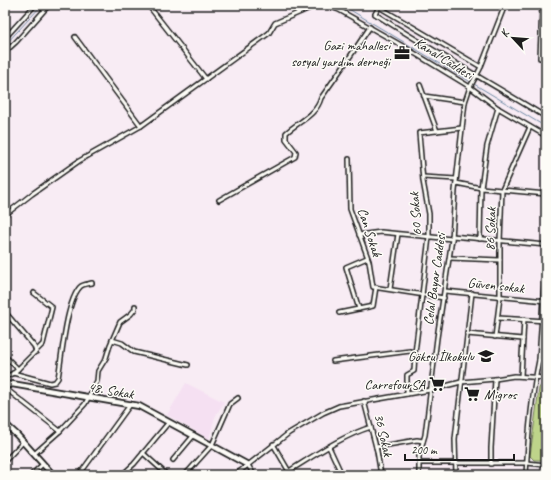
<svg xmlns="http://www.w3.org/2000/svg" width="551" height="480" font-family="Caveat,sans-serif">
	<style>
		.built { fill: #f5e0f2 }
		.pitch { fill: #bed48a; stroke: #6d7853 }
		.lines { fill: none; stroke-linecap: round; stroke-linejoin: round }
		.stream { stroke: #6d89a4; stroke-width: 1 }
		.street-casing { stroke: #1c1c1c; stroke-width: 6 }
		.secondary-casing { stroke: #1c1c1c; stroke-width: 8 }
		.street { stroke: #fdfcf7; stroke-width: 3 }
		.secondary { stroke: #fdfcf7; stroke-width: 4.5 }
		.labels { text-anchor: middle; stroke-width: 3; stroke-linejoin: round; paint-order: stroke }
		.poi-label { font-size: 14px; fill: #1c1c1c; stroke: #fdfcf7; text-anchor: end }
		.street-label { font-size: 14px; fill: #1c1c1c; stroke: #fdfcf7 }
	</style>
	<rect width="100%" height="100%" fill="#f8ecf4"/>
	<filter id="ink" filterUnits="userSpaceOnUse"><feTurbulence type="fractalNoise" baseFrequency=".025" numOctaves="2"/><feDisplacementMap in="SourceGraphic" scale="8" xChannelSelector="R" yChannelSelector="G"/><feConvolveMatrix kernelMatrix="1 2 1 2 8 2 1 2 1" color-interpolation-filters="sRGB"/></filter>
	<g filter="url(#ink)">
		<path class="built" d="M186,383L224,402L215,417L209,439L167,415Z"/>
		<path class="pitch" d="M542,384H546V460H534L530,456L539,388Z"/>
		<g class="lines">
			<g class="stream">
				<path d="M342,5L469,81"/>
				<path d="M5,45L42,5"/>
				<path d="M474,84L546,127"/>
			</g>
			<defs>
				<g id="street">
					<path d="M148,5L206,79"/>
					<path d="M326,5L339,10L401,45L470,87L498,108L546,136"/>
					<path d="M75,37L141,126"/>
					<path d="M5,38L35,5"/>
					<path d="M5,52L16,42L49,5"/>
					<path d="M540,58L542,5"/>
					<path d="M481,67L379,7L375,14C431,50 489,82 546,117"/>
					<path d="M420,85L437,131"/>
					<path d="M424,96L465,102"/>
					<path d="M349,159L350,209L369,261L373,287L444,298"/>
					<path d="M423,177L456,179"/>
					<path d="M456,183L481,188L546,194"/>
					<path d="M219,200L295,157L296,152L286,139V133C299,121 316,116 321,98L349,58L370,27"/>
					<path d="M5,215L32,194L79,161L141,126L269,33L275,23L317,5"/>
					<path d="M359,235L381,232L452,239"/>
					<path d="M452,236L546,245"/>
					<path d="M480,239L481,188L487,146L498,108"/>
					<path d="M450,258L500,260"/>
					<path d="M390,289L398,234"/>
					<path d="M445,291L546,301"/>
					<path d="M359,309L346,267L367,258"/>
					<path d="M5,312L34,346L36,352"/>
					<path d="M339,313L373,306L376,287"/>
					<path d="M498,318L546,321"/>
					<path d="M467,334L523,339"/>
					<path d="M495,337L500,297V241L502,190L530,127"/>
					<path d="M112,340L122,343L134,352L188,365"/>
					<path d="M5,356L18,369"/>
					<path d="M539,360L546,361"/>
					<path d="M333,361L410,351L415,353L429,237V214L423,181L419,133L462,128"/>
					<path d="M13,373L50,383L55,382L58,378C62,356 66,302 80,287C83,284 88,284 92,283"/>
					<path d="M521,376L524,319"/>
					<path d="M5,377L14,373L43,344L52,307L34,293"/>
					<path d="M5,388L60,431"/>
					<path d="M407,394V375L414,371L415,353"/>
					<path d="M364,401L377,451L381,475"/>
					<path d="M273,444L291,475"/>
					<path d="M329,447L342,475"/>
					<path d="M376,447L417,440L423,441"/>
					<path d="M143,453L165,473L163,475"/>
					<path d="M34,454L60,431L85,404L97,381L98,371L106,358L110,345L120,322L131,314L135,309V306"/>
					<path d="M173,460L194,435"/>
					<path d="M5,461L23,442"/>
					<path d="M419,463H527L546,465"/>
					<path d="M491,464V448L495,379"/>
					<path d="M248,465L254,475"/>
					<path d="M289,471C315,455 342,436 371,427"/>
					<path d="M31,475L43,464"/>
					<path d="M79,475L130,405"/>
					<path d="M122,475L134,464L169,422"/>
					<path d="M185,475L212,445L230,404L238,398"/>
					<path d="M235,475L289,433L323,413L339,406L430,390L461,382L495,379L514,376L546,378"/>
					<path d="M419,475V455L425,435L437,338L452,239L455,191L465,102L470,87L480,69L505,5"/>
					<path d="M456,475L455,439L472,293"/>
					<path d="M526,475C528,437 531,398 539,360L546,255"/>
				</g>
				<g id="secondary">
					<path d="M5,386L12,384L139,406L248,465"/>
					<path d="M5,424L17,435L53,475"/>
				</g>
			</defs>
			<use href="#street" class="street-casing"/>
			<use href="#secondary" class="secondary-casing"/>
			<use href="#street" class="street"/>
			<use href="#secondary" class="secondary"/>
		</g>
	</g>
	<defs>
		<symbol id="office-bare" viewBox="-9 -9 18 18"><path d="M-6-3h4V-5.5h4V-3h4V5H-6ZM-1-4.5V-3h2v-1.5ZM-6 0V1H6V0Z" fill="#1c1c1c" stroke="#fdfcf7" stroke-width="2.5" paint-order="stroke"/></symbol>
		<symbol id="school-bare" viewBox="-9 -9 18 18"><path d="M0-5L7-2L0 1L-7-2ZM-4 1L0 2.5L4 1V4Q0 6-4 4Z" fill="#1c1c1c" stroke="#fdfcf7" stroke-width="2.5" paint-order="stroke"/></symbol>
		<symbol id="supermarket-bare" viewBox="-9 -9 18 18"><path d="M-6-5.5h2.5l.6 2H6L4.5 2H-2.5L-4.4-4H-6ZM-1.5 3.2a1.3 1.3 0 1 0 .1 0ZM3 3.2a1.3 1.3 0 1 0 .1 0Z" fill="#1c1c1c" stroke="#fdfcf7" stroke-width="2.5" paint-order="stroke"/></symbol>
	</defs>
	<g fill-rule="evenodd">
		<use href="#office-bare" x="391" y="42" width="22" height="22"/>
		<use href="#school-bare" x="475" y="345" width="22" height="22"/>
		<use href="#supermarket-bare" x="426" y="373" width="22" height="22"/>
		<use href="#supermarket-bare" x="461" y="383" width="22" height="22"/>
	</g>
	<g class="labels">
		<g class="poi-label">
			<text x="390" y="50">Gazi mahallesi<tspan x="390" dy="16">sosyal yardım derneği</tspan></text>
			<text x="474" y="361">Göksu İlkokulu</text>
			<text x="425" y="389">CarrefourSA</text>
			<text x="484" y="399" text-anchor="start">Migros</text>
		</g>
		<g class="street-label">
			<text transform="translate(444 58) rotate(32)" y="5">Kanal Caddesi</text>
			<text transform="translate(415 214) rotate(-94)" y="5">60 Sokak</text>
			<text transform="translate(490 229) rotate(-88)" y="5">86 Sokak</text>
			<text transform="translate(370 232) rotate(72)" y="5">Can Sokak</text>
			<text transform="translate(434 279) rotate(-82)" y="5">Celal Bayar Caddesi</text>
			<text transform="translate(496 285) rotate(6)" y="5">Güven sokak</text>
			<text transform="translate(111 390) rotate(10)" y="5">48. Sokak</text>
			<text transform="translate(384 435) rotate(77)" y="5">36 Sokak</text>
		</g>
	</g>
	<rect width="551" height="480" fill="none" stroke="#fdfcf7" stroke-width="20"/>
	<rect x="10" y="10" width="531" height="460" fill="none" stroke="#1c1c1c" stroke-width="1.5" filter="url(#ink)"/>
	<g transform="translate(513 38) rotate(296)" stroke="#fdfcf7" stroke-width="3" paint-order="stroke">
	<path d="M0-3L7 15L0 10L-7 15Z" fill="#1c1c1c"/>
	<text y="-6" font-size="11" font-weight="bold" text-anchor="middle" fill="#1c1c1c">K</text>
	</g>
	<path d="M405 454v6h109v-6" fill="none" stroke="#1c1c1c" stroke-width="2"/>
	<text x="411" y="454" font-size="12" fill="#1c1c1c" stroke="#fdfcf7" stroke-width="3" paint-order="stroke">200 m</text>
</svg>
